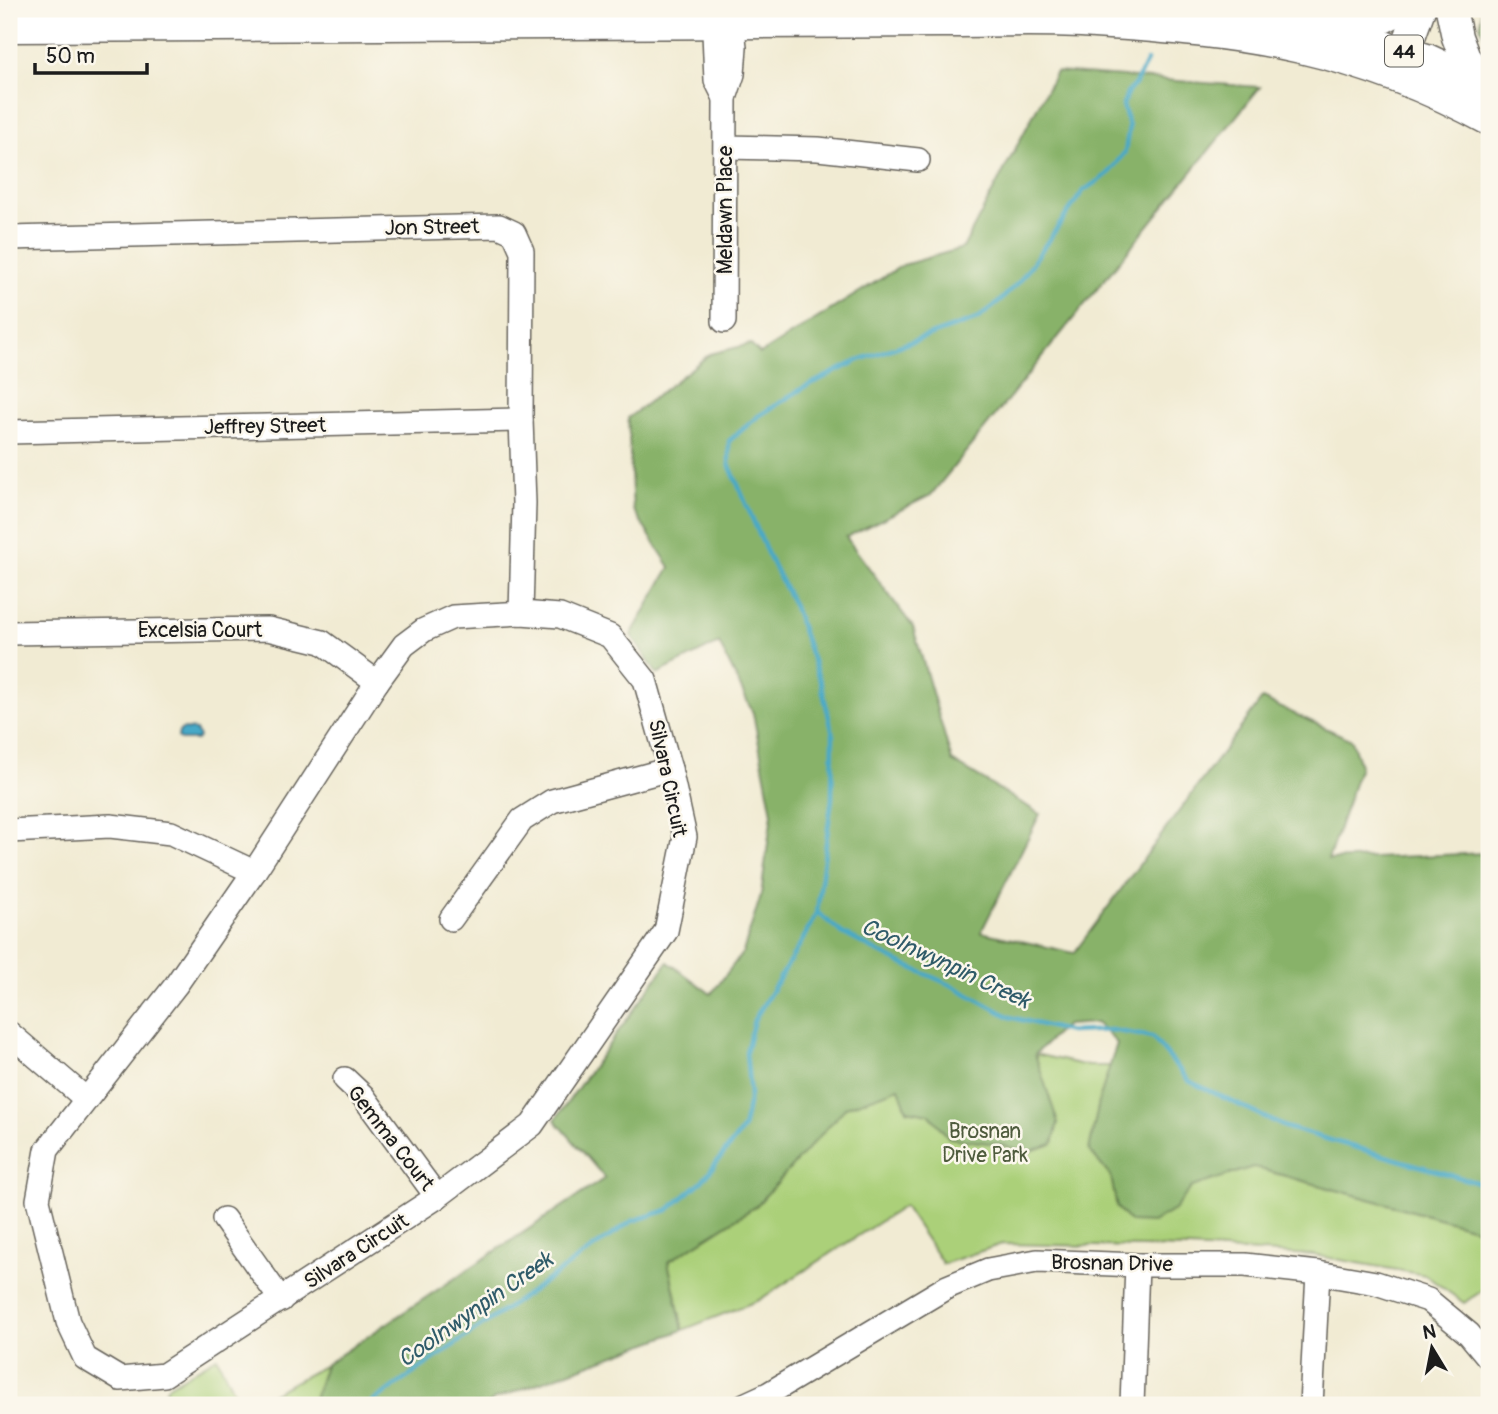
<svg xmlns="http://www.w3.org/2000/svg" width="1498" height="1414" font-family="Pangolin,sans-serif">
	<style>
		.green { fill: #abd079; stroke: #64764a; stroke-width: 2 }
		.forest { fill: #88b269; stroke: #526742; stroke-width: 2 }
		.water { fill: #47a9c7; stroke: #326272; stroke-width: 2 }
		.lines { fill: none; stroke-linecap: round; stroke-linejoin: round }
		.stream { stroke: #47a9c7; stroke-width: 4.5 }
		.minor-casing { stroke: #67645c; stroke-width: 26 }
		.major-casing { stroke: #67645c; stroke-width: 33 }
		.minor { stroke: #fff; stroke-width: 23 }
		.major { stroke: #fff; stroke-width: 30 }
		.labels { text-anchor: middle; stroke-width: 5; stroke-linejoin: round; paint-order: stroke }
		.shield { fill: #fbf7ec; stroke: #5f5e5a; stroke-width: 2 }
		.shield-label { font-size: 19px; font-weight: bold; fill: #1c1c1c }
		.street-label { font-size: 21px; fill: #1c1c1c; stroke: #fbf7ec }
		.park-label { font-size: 21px; fill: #4e5b3d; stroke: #fbf7ec }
		.water-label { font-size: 23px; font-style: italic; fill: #2f5b69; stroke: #fbf7ec }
	</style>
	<rect width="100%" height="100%" fill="#fbf7ec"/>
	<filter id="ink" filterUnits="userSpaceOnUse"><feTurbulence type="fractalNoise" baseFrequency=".0143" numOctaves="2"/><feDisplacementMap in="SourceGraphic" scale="14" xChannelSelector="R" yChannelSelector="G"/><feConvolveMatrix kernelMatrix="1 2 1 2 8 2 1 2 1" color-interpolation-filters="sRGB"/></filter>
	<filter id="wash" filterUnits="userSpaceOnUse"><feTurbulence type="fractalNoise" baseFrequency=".00686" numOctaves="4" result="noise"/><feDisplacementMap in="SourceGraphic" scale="28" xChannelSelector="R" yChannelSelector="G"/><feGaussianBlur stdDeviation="1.57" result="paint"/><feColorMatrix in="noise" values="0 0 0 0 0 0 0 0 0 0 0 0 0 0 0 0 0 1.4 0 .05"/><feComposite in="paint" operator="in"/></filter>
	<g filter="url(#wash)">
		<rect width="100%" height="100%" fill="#f1ebd3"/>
		<g class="green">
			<path d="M931,1009L1035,1054L1088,1066H1141L1253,1167L1489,1232V1286L1464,1303L1425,1275L1313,1255L1188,1248L1002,1244L943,1264L904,1206L759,1300L683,1330L668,1262L756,1206Z"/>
			<path d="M217,1357L240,1405H163L167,1387Z"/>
			<path d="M325,1365L312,1405H252Z"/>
		</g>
		<g class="forest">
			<path d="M1482,9H1489V45L1480,26Z"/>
			<path d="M1056,72L1260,87L931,495L846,537L913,627L952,761L1040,814L981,932L1074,953L1262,699L1352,740L1360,766L1328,860L1486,853L1489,854V1232L1253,1167L1192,1187L1174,1210L1152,1223L1130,1222L1117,1208L1111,1177L1089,1150L1100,1097L1117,1043L1096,1023L1066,1025L1035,1054L1058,1123L1053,1144L1027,1152L997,1144L949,1138L929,1114L907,1110L899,1088L846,1107L756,1206L668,1262L683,1330L495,1399L487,1405H312L325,1365L605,1178L555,1120L668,962L711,994L743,952L761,895L772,813L753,713L719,643L657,674L631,635L670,567L633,510L628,418L710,354L750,344L760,354L903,265L963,248Z"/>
		</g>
		<path class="water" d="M182,729L196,730L199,737L197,740H180L178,737L179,732Z"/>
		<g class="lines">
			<g class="stream">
				<path d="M817,912L842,933L896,961L953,986L1010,1017L1070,1032L1111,1030L1152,1037L1189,1081L1285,1127L1489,1186"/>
				<path d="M368,1405L632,1221L668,1210L702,1181L743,1129L750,1095L746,1052L754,1020L801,943L817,912L832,798L833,734L821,684L793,604L768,555L729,464V441L757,417L803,388L859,360L977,319L998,303L1020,281L1083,191L1108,174L1125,152L1129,127L1123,105L1127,93L1135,84L1147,61"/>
			</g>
		</g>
	</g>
	<g filter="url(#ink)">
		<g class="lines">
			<defs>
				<g id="minor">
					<path d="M713,9L716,80L725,98"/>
					<path d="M726,147L818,149L918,160"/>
					<path d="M9,238L499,226L514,233L522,251L521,420L524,503L521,613"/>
					<path d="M724,321L725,98L733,74L735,47L731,9"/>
					<path d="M9,432L521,420"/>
					<path d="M521,613L560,616L610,636L645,680L670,769L685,837L666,931L532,1125L437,1197L164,1375L120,1379L85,1358L68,1322L38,1200L47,1150L176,985L254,872L377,682L404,645L424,630L453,617Z"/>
					<path d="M9,633L268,629L322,642L377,682"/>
					<path d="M9,831L110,826L171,833L254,872"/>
					<path d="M451,919L522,820L552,801L670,769"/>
					<path d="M9,1033L86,1099"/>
					<path d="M345,1079L363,1096L437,1197"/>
					<path d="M224,1219L281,1300"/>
					<path d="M744,1405L768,1394L947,1287L988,1270L1037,1261L1137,1265H1245L1318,1273L1376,1283L1428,1300L1469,1334L1489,1358"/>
					<path d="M1132,1405L1137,1265"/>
					<path d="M1311,1405L1318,1273"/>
				</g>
				<g id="major">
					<path d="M1192,9L1264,17L1314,25L1427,59L1489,88"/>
					<path d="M1451,9L1457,37L1465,58L1486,86"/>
					<path d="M1328,24L1383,18L1400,9"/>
					<path d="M9,27L941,22C992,22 1044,19 1095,23C1164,27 1234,33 1301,48C1366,63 1430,88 1489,120"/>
					<path d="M1398,70L1420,9"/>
				</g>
			</defs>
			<use href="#minor" class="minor-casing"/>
			<use href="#major" class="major-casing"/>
			<use href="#minor" class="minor"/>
			<use href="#major" class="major"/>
		</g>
	</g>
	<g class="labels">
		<rect class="shield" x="1385" y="35.5" width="38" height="31" rx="5"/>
		<g class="shield-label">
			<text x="1404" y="58">44</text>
		</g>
		<g class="street-label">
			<text transform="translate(725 210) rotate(-90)" y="7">Meldawn Place</text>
			<text transform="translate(432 227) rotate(-1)" y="7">Jon Street</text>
			<text transform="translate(265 426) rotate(-1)" y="7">Jeffrey Street</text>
			<text x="200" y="637">Excelsia Court</text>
			<text transform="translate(668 778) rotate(78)" y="7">Silvara Circuit</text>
			<text transform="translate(391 1138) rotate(52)" y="7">Gemma Court</text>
			<text transform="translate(356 1251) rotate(-33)" y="7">Silvara Circuit</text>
			<text transform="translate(1112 1263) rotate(1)" y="7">Brosnan Drive</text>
		</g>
		<g class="park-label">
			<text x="985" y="1138">Brosnan<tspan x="985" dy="24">Drive Park</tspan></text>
		</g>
		<g class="water-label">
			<text transform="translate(946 963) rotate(25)" y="8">Coolnwynpin Creek</text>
			<text transform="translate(475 1309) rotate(-35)" y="8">Coolnwynpin Creek</text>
		</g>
	</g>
	<rect width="1498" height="1414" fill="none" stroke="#fbf7ec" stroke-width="35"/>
	<g transform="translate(1432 1348) rotate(350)" stroke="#fbf7ec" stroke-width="5" paint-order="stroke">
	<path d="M0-5L12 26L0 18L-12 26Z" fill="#1c1c1c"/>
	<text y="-10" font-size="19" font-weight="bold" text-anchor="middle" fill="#1c1c1c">N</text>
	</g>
	<path d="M35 63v10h112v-10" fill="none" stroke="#1c1c1c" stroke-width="3.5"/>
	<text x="46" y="63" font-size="21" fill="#1c1c1c" stroke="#fbf7ec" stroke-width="5" paint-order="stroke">50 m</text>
</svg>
